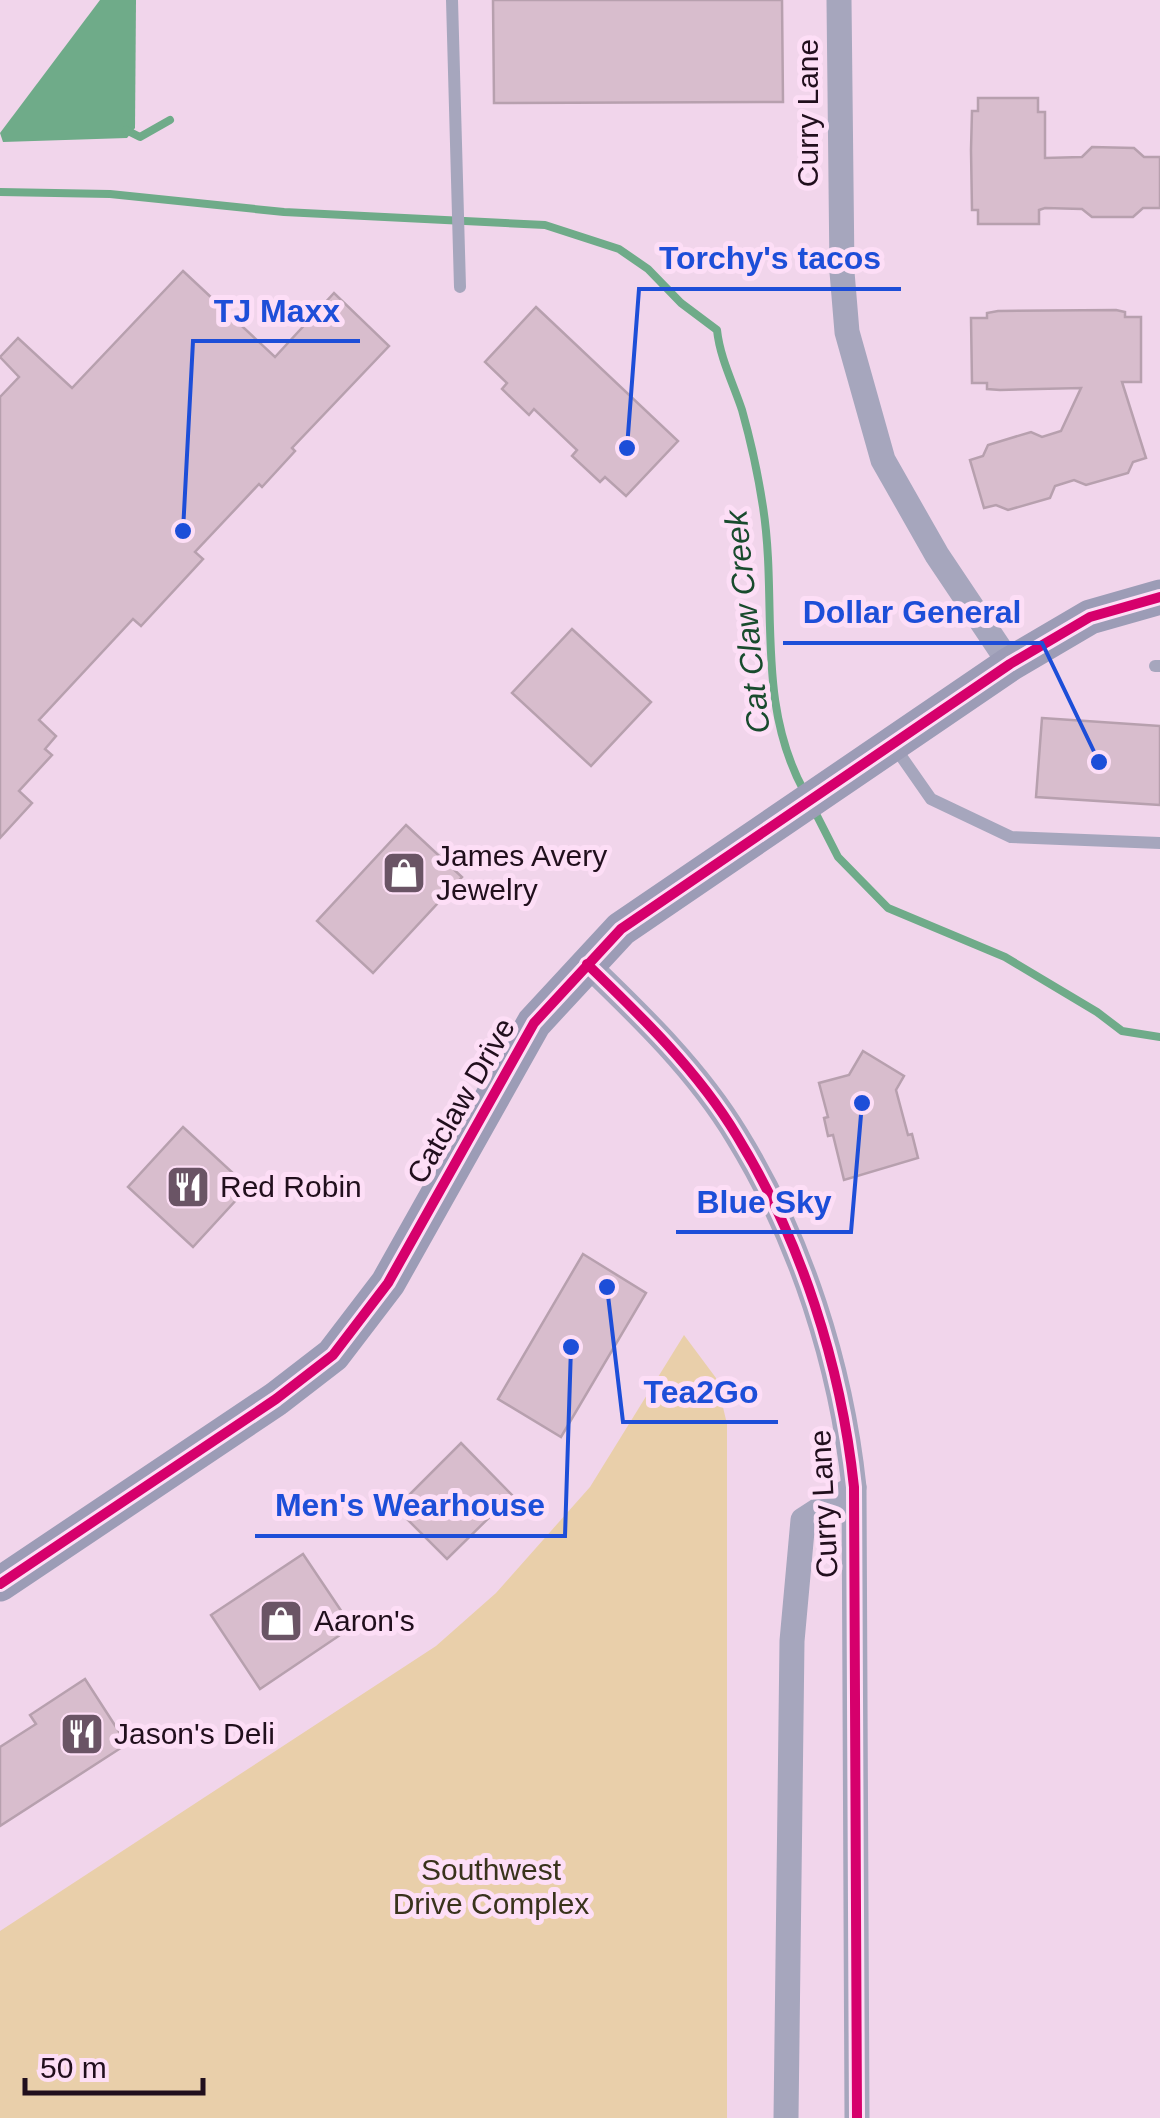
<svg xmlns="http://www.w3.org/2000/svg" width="1160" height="2118" font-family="Helvetica,sans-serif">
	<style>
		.green { fill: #e9cfaa }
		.water { fill: #6fab89 }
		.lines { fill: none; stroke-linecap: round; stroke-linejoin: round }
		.stream { stroke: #6fab89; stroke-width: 8 }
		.building { fill: #d8bdcd; stroke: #b7a0ae; stroke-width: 2.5 }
		.lane { stroke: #a6a6bd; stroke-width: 12 }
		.street { stroke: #a6a6bd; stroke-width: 25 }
		.secondary { stroke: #9c9cb6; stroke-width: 35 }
		.cycleway-casing { stroke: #fddef6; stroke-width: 16 }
		.cycleway { stroke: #d6006c; stroke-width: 10 }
		.labels { text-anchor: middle; stroke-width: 10; stroke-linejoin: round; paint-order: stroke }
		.street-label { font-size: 30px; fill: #210f1d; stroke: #fddef6 }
		.poi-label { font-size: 30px; fill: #210f1d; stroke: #fddef6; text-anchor: start }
		.park-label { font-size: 30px; fill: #39331c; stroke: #fddef6 }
		.water-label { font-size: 32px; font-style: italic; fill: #184b2d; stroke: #fddef6 }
		.leader { fill: none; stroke: #1d4ed8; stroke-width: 4 }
		.callout-dot { fill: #1d4ed8; stroke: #fddef6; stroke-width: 4 }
		.callout-label { font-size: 32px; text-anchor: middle; font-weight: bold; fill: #1d4ed8; stroke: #fddef6; stroke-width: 10; stroke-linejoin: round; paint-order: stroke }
	</style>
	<rect width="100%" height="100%" fill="#f1d5eb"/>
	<path class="green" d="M684,1335L716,1378L727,1424V2118H0V1931L436,1646L496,1593L590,1487Z"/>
	<path class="water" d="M100,0H136L135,128L127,138L3,142L0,133Z"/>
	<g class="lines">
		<g class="stream">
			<path d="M126,130L140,137L170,120"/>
			<path d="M0,192L110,194L284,212L545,225L619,249L648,269L681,303L717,330C720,358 733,383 742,410C751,442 758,474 763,507C778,604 755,701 804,791"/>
			<path d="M813,808L838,857L888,908L1005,957L1097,1012L1122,1031L1160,1037"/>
		</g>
	</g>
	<g class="building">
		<path d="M493,0H782L783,102L494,103Z"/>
		<path d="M978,98H1038V112H1045V158L1082,157L1092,147L1134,148L1144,157H1160V208H1143L1133,217H1092L1082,209L1045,208L1039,210V224H978V210H972L971,150L972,111H978Z"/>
		<path d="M183,271L275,357L334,293L389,346L292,448L295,451L262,487L259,484L195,552L203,559L141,626L133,619L39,720L56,736L45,749L52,755L19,791L32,803L0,838V397L19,377L0,357L18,338L72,388Z"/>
		<path d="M536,307L678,441L626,496L605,477L600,482L572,456L577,450L534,409L529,415L502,389L507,383L485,362Z"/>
		<path d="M1116,310L1125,312V317H1141V382H1122L1146,458L1133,462L1128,473L1086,485L1074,480L1055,486L1050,498L1008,510L996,505L984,508L970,460L983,456L988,445L1031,432L1042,437L1061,431L1081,388L1000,390L987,389V383H972L971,318H987V313L998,311Z"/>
		<path d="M572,629L651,702L591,766L512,693Z"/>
		<path d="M1042,718L1160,726V805L1036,797Z"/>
		<path d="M406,825L462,877L373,973L317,921Z"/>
		<path d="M863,1051L904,1076L896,1090L908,1135L912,1134L918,1158L844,1180L833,1135L828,1136L824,1118L828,1117L819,1083L849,1075Z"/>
		<path d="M183,1127L248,1187L193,1247L128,1187Z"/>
		<path d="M583,1254L646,1293L561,1437L498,1399Z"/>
		<path d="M461,1443L512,1495L447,1559L396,1508Z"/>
		<path d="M303,1554L352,1627L260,1689L211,1615Z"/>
		<path d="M85,1679L127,1744L0,1826V1747L36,1724L30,1715Z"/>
	</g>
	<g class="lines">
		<g class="lane">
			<path d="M452,0L460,287"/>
			<path d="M1155,666H1160"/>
			<path d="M894,746L931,799L1011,837L1160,843"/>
		</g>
		<g class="street">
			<path d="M839,0L842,272L847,332L883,460L937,555L1010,664"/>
			<path d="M587,964C641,1016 698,1071 737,1136C801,1240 841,1365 854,1487L857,2118"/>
			<path d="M786,2118L792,1641L803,1520L854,1487"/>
		</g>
		<path class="secondary" d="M0,1584L276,1399L333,1355L388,1283L534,1023L621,929L1010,664L1090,617L1160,597"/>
		<defs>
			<g id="cycleway">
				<path d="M587,964C641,1016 698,1071 737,1136C801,1240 841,1365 854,1487L857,2118"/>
				<path d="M0,1584L276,1399L333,1355L388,1283L534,1023L621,929L1010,664L1090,617L1160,597"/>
			</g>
		</defs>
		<use href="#cycleway" class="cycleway-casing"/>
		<use href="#cycleway" class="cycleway"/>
	</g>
	<defs>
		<symbol id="shop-square" viewBox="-11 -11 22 22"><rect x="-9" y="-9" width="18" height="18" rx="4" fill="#6a5465" stroke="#fddef6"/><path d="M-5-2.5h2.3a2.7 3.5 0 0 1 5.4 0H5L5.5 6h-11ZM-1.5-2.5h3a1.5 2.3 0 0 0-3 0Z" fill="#fff"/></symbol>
		<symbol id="restaurant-square" viewBox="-11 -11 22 22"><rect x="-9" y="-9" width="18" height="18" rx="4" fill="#6a5465" stroke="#fddef6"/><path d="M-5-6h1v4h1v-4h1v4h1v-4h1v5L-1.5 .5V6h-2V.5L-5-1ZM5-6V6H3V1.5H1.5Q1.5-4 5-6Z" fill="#fff"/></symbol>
	</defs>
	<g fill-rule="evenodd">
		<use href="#shop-square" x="379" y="848" width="50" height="50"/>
		<use href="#restaurant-square" x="163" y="1162" width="50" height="50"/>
		<use href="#shop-square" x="256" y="1596" width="50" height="50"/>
		<use href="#restaurant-square" x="57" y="1709" width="50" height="50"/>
	</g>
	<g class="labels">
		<g class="street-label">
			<text transform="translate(808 113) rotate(-90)" y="10">Curry Lane</text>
			<text transform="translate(461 1101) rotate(-60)" y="10">Catclaw Drive</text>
			<text transform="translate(824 1504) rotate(-93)" y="10">Curry Lane</text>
		</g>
		<g class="poi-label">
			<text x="436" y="866">James Avery<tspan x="436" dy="34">Jewelry</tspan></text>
			<text x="220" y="1197">Red Robin</text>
			<text x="314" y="1631">Aaron's</text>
			<text x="114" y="1744">Jason's Deli</text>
		</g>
		<g class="park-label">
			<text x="491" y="1880">Southwest<tspan x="491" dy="34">Drive Complex</tspan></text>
		</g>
		<g class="water-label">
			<text transform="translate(747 622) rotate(-96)" y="11">Cat Claw Creek</text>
		</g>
	</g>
	<path class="leader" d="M627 448L639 289H901M183 531L193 341H360M1099 762L1042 643H783M862 1103L851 1232H676M607 1287L623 1422H778M571 1347L565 1536H255"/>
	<g class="callout-dot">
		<circle cx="627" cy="448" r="10"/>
		<circle cx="183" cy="531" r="10"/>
		<circle cx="1099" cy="762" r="10"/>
		<circle cx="862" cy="1103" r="10"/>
		<circle cx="607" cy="1287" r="10"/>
		<circle cx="571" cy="1347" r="10"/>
	</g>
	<g class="callout-label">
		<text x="770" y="269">Torchy's tacos</text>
		<text x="277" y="322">TJ Maxx</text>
		<text x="912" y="623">Dollar General</text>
		<text x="764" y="1213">Blue Sky</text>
		<text x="701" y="1403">Tea2Go</text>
		<text x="410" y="1516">Men's Wearhouse</text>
	</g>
	<path d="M25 2078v15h178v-15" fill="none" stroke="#210f1d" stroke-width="5"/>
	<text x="40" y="2078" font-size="30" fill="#210f1d" stroke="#fddef6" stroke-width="8" paint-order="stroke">50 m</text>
</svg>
